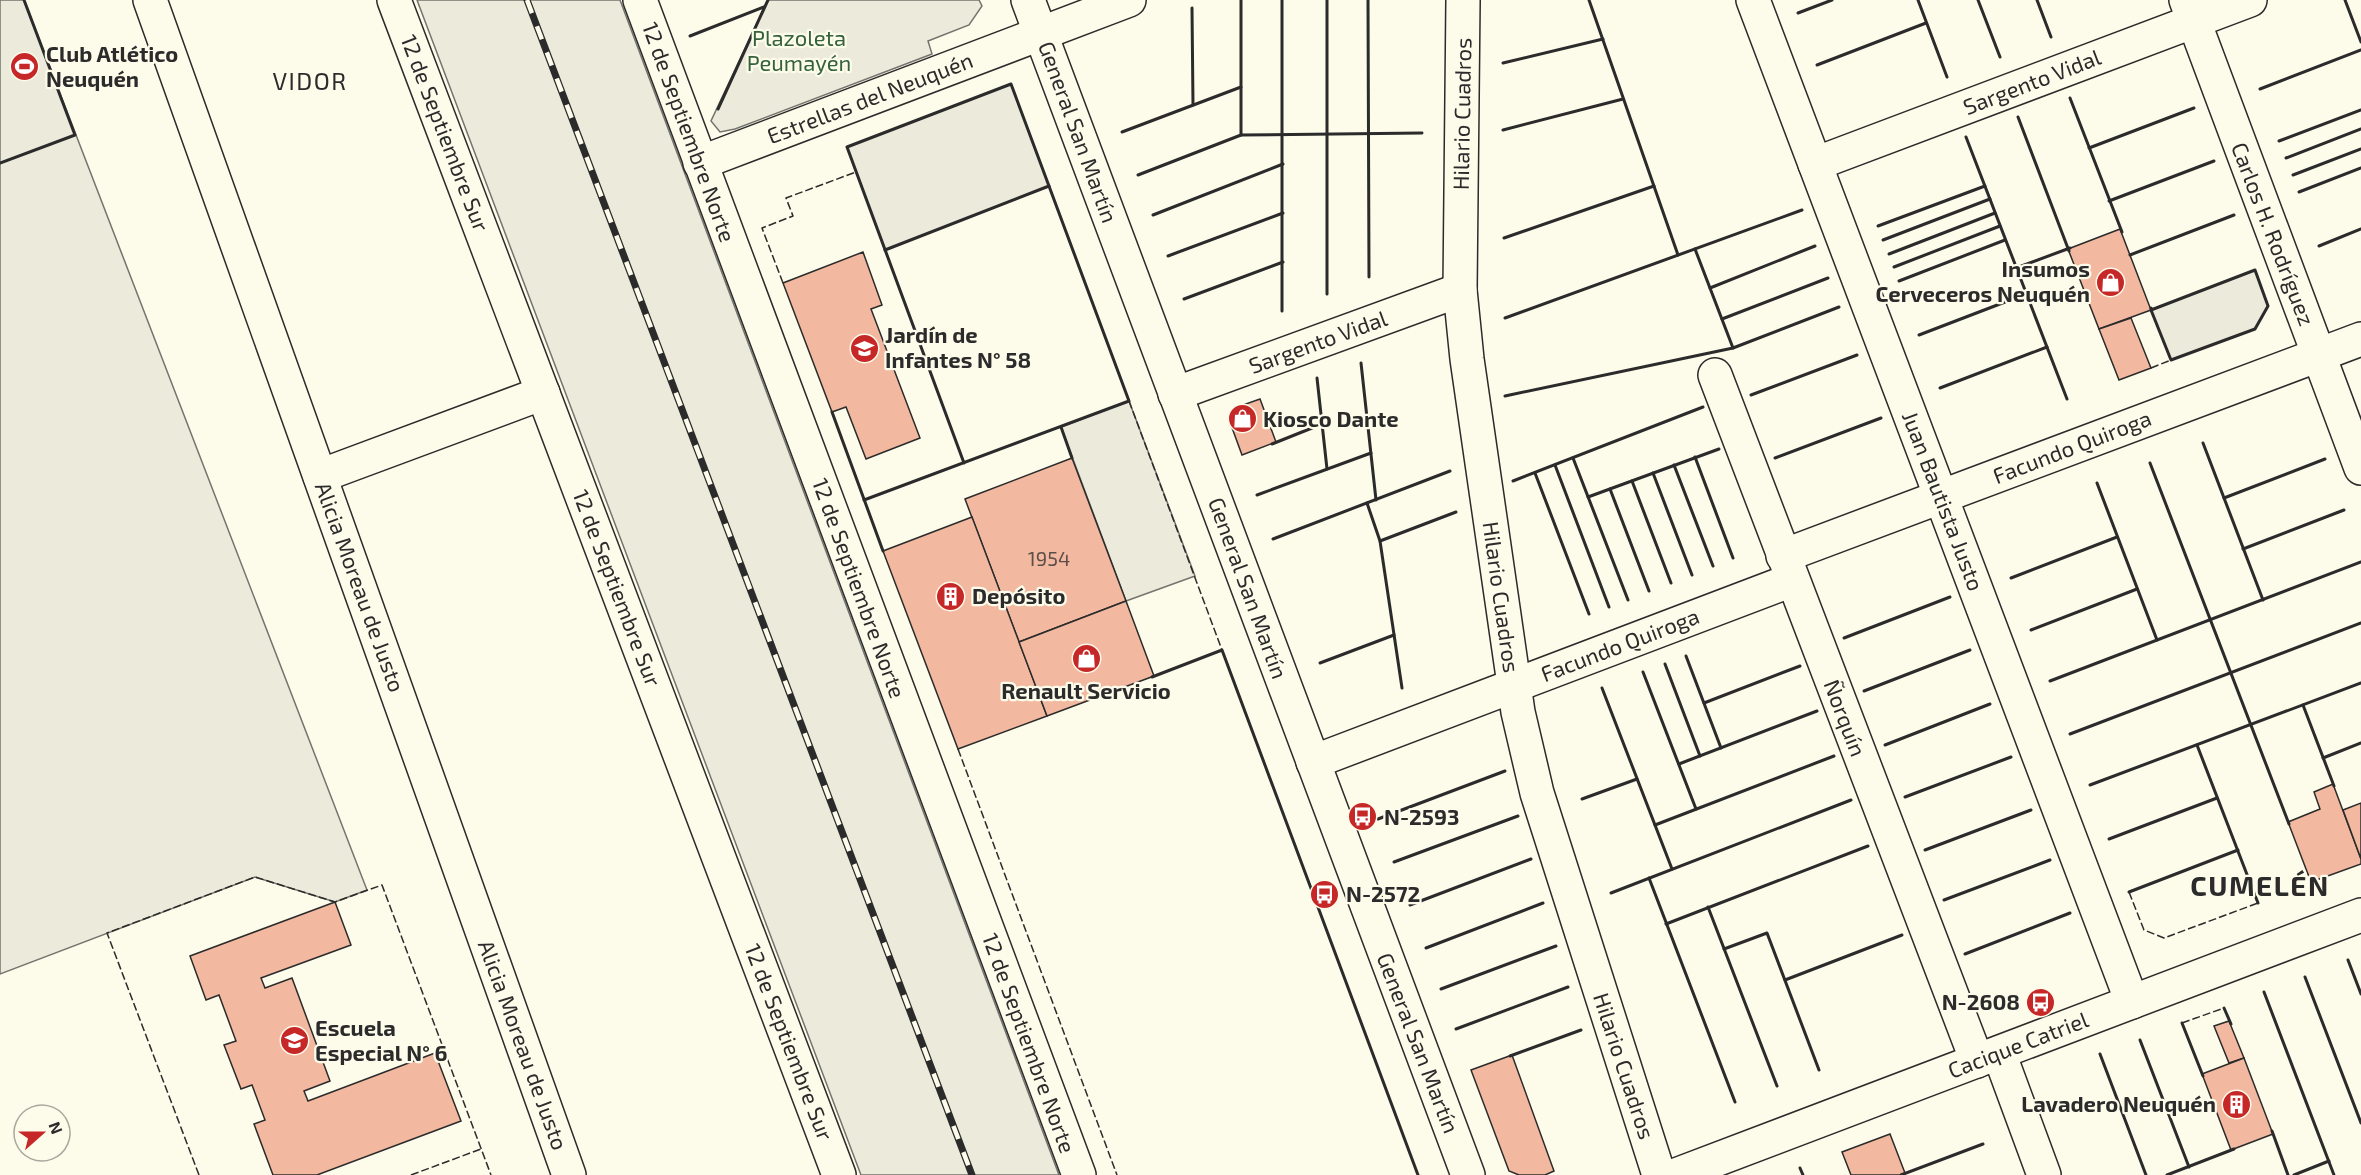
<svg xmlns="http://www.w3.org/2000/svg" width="2361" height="1175" font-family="'Exo 2',sans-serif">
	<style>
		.green { fill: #ecebdb; stroke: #74746e; stroke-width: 1.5 }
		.parking { fill: #eceadb; stroke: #74746e; stroke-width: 1.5 }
		.building { fill: #f2b8a0; stroke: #2b2b2b; stroke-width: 1.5 }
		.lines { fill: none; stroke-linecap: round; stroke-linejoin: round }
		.minor-casing { stroke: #2b2b2b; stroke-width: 36 }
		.major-casing { stroke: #2b2b2b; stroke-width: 36 }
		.minor { stroke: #fdfbea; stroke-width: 33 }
		.major { stroke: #fdfbea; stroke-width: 33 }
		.rail-casing { stroke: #2b2b2b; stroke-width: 7 }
		.rail { stroke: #fdfbea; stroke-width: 4.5; stroke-dasharray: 14; stroke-linecap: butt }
		.fence { stroke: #2b2b2b; stroke-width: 1.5; stroke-dasharray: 8 3; stroke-linecap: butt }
		.wall { stroke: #2b2b2b; stroke-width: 3 }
		.labels { text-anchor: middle; stroke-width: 4.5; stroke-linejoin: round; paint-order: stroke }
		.number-label { font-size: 20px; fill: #5d4e48 }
		.park-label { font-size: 22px; fill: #34623c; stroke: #fdfbea }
		.poi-label { font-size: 22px; font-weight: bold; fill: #2b2b2b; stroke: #fdfbea; text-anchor: start }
		.street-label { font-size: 22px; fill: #2b2b2b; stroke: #fdfbea }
		.neighbourhood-label { font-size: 24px; letter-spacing: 1.5px; fill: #2b2b2b; stroke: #fdfbea }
		.district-label { font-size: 28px; font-weight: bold; letter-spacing: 1.5px; fill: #2b2b2b; stroke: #fdfbea }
	</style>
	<rect width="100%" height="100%" fill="#fdfbea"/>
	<g class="green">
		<path d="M0,0H24L367,890L335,902L255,877L0,974Z"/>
		<path d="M417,0H620L1059,1175H861Z"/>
		<path d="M768,0H979L982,6L969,25L928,41L932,54L735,129L720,132L711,121Z"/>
		<path d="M1011,84L1049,186L885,250L847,147Z"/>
		<path d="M2255,270L2268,306L2255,329L2171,360L2151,310Z"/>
	</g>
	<path class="parking" d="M1129,401L1195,576L1126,601L1061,427Z"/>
	<g class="building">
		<path d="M2120,229L2151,310L2099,329L2068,249Z"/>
		<path d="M863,252L882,305L871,309L920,438L866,459L846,407L832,412L783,283Z"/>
		<path d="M2131,318L2151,368L2119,380L2099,329Z"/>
		<path d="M1260,399L1276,442L1242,455L1231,425L1240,406Z"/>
		<path d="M1072,458L1126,601L1019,642L965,499Z"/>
		<path d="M972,517L1047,716L958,749L883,551Z"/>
		<path d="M1126,601L1154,676L1047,716L1019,642Z"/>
		<path d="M2333,784L2361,859V864L2311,882L2288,822L2320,809L2314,792Z"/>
		<path d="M2361,803V859L2343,810Z"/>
		<path d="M335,902L351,945L261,978L265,988L292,978L330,1081L304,1091L308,1101L435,1053L461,1121L317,1175H273L254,1124L265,1120L252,1085L241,1089L224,1045L236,1041L219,995L206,1000L190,956Z"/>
		<path d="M2229,1021L2244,1058L2229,1063L2214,1026Z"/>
		<path d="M1512,1055L1554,1171L1545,1175H1519L1509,1171L1471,1070Z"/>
		<path d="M2244,1058L2273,1134L2231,1150L2202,1074Z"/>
		<path d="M1890,1134L1905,1173L1900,1175H1851L1842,1152Z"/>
	</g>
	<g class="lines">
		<defs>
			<g id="minor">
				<path d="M150,0L569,1175"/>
				<path d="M394,0L839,1175"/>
				<path d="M640,0L1079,1175"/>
				<path d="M1463,0L1460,290L1467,359L1518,712L1537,793L1659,1175"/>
				<path d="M1753,0L2132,1002"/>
				<path d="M2186,0L2361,468"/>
				<path d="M700,163L1129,0"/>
				<path d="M1815,164L2250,0"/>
				<path d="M1715,375L1977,1061"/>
				<path d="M1175,394L1460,290"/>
				<path d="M320,476L543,393"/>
				<path d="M1783,556L2361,339"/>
				<path d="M1313,762L1792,580"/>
				<path d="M1999,1053L2044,1175"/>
				<path d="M1676,1175L2361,915"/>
			</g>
			<path id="major" d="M1028,0L1468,1175"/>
		</defs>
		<use href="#minor" class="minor-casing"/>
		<use href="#major" class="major-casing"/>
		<use href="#minor" class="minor"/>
		<use href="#major" class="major"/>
		<defs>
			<path id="rail" d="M527,0L972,1175"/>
		</defs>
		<use href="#rail" class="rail-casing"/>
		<use href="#rail" class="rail"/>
		<g class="fence">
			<path d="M783,283L762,228L793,216L786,198L856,172"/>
			<path d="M2151,368L2171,360"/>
			<path d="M1129,401L1222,650"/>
			<path d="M958,749L1117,1175"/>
			<path d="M2129,892L2144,930L2164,938L2258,903"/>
			<path d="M2182,1023L2224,1008"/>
			<path d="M199,1175L107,933L255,877L335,902L382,885L491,1175"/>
			<path d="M411,1175L481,1149"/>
		</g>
		<g class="wall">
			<path d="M1282,0V311"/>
			<path d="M1368,0L1369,277"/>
			<path d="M1589,0L1678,255"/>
			<path d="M1918,0L1947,77"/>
			<path d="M1978,0L2000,57"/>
			<path d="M2037,0L2051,37"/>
			<path d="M2345,0L2361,42"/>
			<path d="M1192,8L1193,105"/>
			<path d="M1798,13L1832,0"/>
			<path d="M690,36L764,7"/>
			<path d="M1503,63L1603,39"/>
			<path d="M1817,65L1926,23"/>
			<path d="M2260,89L2361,50"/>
			<path d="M2070,98L2122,232"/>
			<path d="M718,109L768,0"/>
			<path d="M2018,117L2069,251"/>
			<path d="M1503,130L1623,99"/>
			<path d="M1122,132L1241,87"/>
			<path d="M1241,135V0"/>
			<path d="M1966,137L2067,399"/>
			<path d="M2279,141L2361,110"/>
			<path d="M2089,148L2194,108"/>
			<path d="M2286,158L2361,129"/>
			<path d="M0,163L75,135L24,0"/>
			<path d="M1138,175L1241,135L1422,133"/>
			<path d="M2293,175L2361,149"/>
			<path d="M2299,192L2361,168"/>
			<path d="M2109,201L2214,161"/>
			<path d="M1153,215L1283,164"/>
			<path d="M1878,226L1985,186"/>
			<path d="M1504,238L1654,186"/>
			<path d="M1883,240L1990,199"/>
			<path d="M2319,246L2361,229"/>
			<path d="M1695,249L1733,348"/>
			<path d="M885,250L1049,186"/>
			<path d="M1889,254L1995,213"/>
			<path d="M2130,255L2234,215"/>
			<path d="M1168,256L1283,213"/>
			<path d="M1894,267L2000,226"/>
			<path d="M2016,268L2070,248"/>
			<path d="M1899,281L2005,240"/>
			<path d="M1710,288L1815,246"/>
			<path d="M1327,294V0"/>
			<path d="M1184,299L1283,262"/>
			<path d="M2151,308V310L2171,360L2255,329L2268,306L2255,270L2151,310"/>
			<path d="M1505,318L1802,210"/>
			<path d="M1722,319L1828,278"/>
			<path d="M1919,335L2026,294"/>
			<path d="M1361,363L1376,500"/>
			<path d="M1317,378L1327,469"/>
			<path d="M1940,388L2047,347"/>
			<path d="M1751,395L1857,355"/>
			<path d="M1505,396L1733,348L1839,307"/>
			<path d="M832,412L883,551"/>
			<path d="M1061,427L1072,458"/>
			<path d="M2203,443L2263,600"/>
			<path d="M1272,444L1322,424"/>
			<path d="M1695,457L1733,558"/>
			<path d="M1573,458L1628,600"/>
			<path d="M1775,458L1881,418"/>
			<path d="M2150,463L2289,824"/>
			<path d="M1555,465L1609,607"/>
			<path d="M1674,465L1713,566"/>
			<path d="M1535,473L1589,614"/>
			<path d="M1653,473L1692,575"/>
			<path d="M1513,481L1703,407"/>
			<path d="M1632,481L1671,583"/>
			<path d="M2097,483L2157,640"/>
			<path d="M1610,489L1649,591"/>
			<path d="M1257,495L1371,453"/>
			<path d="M1588,497L1719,449"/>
			<path d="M2224,498L2325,459"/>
			<path d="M864,500L1129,401L1011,84L847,147L964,463"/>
			<path d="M1367,503L1380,541L1402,688"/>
			<path d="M1273,539L1450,471"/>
			<path d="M1380,541L1456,512"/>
			<path d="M2243,549L2344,510"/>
			<path d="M2011,578L2117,537"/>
			<path d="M2031,630L2137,589"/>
			<path d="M1844,638L1950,597"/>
			<path d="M1686,656L1721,748"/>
			<path d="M1320,663L1394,635"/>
			<path d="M1665,664L1700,756"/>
			<path d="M1643,672L1696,809"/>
			<path d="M1152,677L1222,650L1418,1175"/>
			<path d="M2050,681L2361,562"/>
			<path d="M1602,688L1672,869"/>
			<path d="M1864,691L1970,650"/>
			<path d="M1704,703L1800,666"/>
			<path d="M2303,705L2334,786"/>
			<path d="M2070,734L2361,623"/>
			<path d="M1885,745L1990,704"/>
			<path d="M2197,745L2258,903"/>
			<path d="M2323,758L2361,743"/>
			<path d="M1679,764L1817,711"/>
			<path d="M2090,785L2361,683"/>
			<path d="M1905,797L2011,757"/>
			<path d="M1582,799L1637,779"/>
			<path d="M1378,819L1505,771"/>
			<path d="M1655,825L1834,756"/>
			<path d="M2109,839L2217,798"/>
			<path d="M1925,850L2031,810"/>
			<path d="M1394,862L1518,816"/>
			<path d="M1649,878L1735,1102"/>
			<path d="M2129,892L2238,850"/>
			<path d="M1611,893L1851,800"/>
			<path d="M1944,900L2050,860"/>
			<path d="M1410,905L1531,859"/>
			<path d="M1708,907L1777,1086"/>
			<path d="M1666,924L1868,846"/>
			<path d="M1426,948L1543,903"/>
			<path d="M1724,949L1767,933L1819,1070"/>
			<path d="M1965,954L2070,913"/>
			<path d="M2348,960L2361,994"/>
			<path d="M2305,977L2361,1123"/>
			<path d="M1785,980L1902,935"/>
			<path d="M1441,989L1556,946"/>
			<path d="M2264,992L2334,1175"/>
			<path d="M2224,1008L2231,1024"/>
			<path d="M2182,1023L2203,1076"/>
			<path d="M1456,1029L1568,987"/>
			<path d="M2140,1040L2189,1167"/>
			<path d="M2100,1054L2146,1175"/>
			<path d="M1510,1056L1581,1030"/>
			<path d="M2272,1131L2288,1175"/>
			<path d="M1800,1168L1803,1175"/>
			<path d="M1901,1175L1983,1144"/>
			<path d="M2167,1175L2234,1149"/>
			<path d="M2294,1175L2329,1161"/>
		</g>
	</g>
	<defs>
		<symbol id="stadium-disc" viewBox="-11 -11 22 22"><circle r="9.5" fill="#c62828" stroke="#fdfbea"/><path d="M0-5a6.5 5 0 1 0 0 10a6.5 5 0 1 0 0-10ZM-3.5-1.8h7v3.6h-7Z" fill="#fff"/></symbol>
		<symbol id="shop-disc" viewBox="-11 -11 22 22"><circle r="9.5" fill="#c62828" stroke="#fdfbea"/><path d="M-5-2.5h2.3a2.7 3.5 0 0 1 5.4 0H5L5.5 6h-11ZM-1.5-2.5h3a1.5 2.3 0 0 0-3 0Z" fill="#fff"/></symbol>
		<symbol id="school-disc" viewBox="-11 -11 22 22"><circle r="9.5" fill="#c62828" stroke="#fdfbea"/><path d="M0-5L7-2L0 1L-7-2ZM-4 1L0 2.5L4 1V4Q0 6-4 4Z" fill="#fff"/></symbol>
		<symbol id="building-disc" viewBox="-11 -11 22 22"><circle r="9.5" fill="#c62828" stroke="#fdfbea"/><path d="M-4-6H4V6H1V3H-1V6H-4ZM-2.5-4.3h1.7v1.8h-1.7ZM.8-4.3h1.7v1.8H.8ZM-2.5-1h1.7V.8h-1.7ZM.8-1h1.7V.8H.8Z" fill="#fff"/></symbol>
		<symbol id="bus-disc" viewBox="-11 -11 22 22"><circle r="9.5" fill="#c62828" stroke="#fdfbea"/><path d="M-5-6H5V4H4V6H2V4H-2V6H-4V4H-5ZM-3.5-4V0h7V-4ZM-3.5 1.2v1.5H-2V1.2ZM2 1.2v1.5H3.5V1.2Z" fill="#fff"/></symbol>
	</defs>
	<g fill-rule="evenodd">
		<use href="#stadium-disc" x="8" y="50" width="33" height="33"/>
		<use href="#shop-disc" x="2094" y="266" width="33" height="33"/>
		<use href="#school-disc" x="848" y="332" width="33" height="33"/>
		<use href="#shop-disc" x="1226" y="402" width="33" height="33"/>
		<use href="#building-disc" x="934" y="580" width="33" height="33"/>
		<use href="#shop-disc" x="1070" y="642" width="33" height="33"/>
		<use href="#bus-disc" x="1346" y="800" width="33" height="33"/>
		<use href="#bus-disc" x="1308" y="878" width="33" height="33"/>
		<use href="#bus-disc" x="2024" y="986" width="33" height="33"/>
		<use href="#school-disc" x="278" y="1024" width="33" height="33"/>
		<use href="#building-disc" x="2220" y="1088" width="33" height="33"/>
	</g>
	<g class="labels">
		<g class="number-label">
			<text x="1049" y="566">1954</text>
		</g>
		<g class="park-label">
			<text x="799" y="46">Plazoleta<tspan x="799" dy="25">Peumayén</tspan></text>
		</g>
		<g class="poi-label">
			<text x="46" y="62">Club Atlético<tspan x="46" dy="25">Neuquén</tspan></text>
			<text x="2090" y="277" text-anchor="end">Insumos<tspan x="2090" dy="25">Cerveceros Neuquén</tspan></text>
			<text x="885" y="343">Jardín de<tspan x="885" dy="25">Infantes N° 58</tspan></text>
			<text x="1263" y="427">Kiosco Dante</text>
			<text x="972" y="604">Depósito</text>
			<text x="1086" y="699" text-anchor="middle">Renault Servicio</text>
			<text x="1384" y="825">N-2593</text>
			<text x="1346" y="902">N-2572</text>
			<text x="2020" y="1010" text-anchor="end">N-2608</text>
			<text x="315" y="1036">Escuela<tspan x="315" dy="25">Especial N° 6</tspan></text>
			<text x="2216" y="1112" text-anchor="end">Lavadero Neuquén</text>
		</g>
		<g class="street-label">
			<text transform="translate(2032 82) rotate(-21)" y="8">Sargento Vidal</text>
			<text transform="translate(870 98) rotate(-21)" y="8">Estrellas del Neuquén</text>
			<text transform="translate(1462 114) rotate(-89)" y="8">Hilario Cuadros</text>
			<text transform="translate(689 132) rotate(70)" y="8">12 de Septiembre Norte</text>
			<text transform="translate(1078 132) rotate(70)" y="8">General San Martín</text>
			<text transform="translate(445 133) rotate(69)" y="8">12 de Septiembre Sur</text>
			<text transform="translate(2273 234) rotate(69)" y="8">Carlos H. Rodríguez</text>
			<text transform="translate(1318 342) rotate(-20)" y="8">Sargento Vidal</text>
			<text transform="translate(2072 447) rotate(-21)" y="8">Facundo Quiroga</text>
			<text transform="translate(1943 501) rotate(69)" y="8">Juan Bautista Justo</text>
			<text transform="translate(360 587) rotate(70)" y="8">Alicia Moreau de Justo</text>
			<text transform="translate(617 588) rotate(69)" y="8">12 de Septiembre Sur</text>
			<text transform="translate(859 588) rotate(70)" y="8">12 de Septiembre Norte</text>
			<text transform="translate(1248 588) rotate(70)" y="8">General San Martín</text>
			<text transform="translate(1501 597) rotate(82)" y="8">Hilario Cuadros</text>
			<text transform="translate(1620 645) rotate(-21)" y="8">Facundo Quiroga</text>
			<text transform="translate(1845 718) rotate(69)" y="8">Ñorquín</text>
			<text transform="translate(789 1042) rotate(69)" y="8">12 de Septiembre Sur</text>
			<text transform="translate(1029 1043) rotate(70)" y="8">12 de Septiembre Norte</text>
			<text transform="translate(1418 1043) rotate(69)" y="8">General San Martín</text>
			<text transform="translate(523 1045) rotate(70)" y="8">Alicia Moreau de Justo</text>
			<text transform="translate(2018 1045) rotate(-21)" y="8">Cacique Catriel</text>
			<text transform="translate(1624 1066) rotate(72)" y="8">Hilario Cuadros</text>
		</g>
		<g class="neighbourhood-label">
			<text x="310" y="90">VIDOR</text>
		</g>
		<g class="district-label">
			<text x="2260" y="896">CUMELÉN</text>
		</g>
	</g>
	<g transform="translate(42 1133) rotate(69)"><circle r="28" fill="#fdfbea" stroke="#a9a89e" stroke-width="1.5"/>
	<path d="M0-4.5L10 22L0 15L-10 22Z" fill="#c62828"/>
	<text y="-9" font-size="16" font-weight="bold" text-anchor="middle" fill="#2b2b2b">N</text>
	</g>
</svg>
